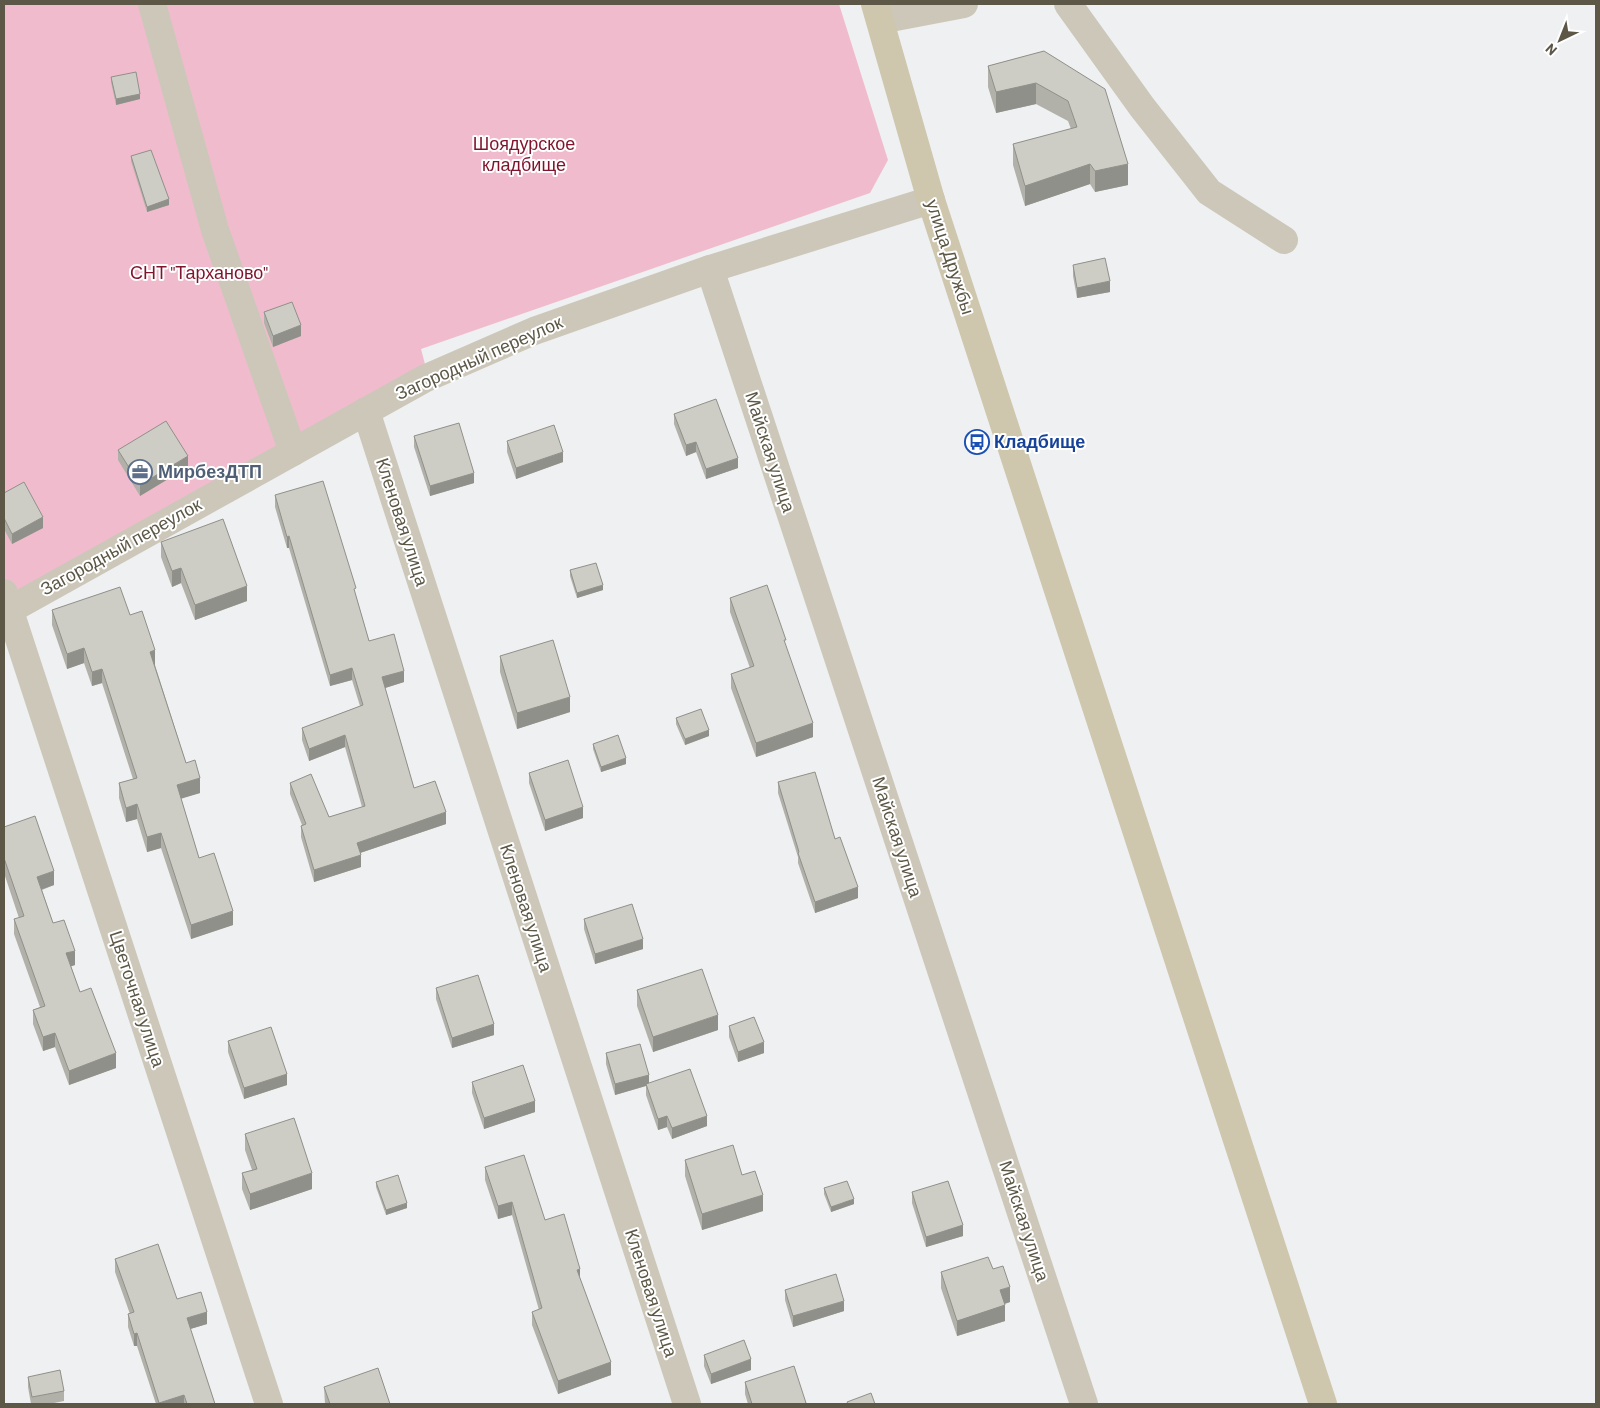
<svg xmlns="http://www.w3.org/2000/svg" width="1600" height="1408" font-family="Barlow,sans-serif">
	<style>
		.green { fill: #f0bccd }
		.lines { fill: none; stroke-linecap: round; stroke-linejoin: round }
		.minor { stroke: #ccc7b9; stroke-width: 28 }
		.major { stroke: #cec6ad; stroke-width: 28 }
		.wall { fill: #b1b0a9 }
		.shaded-wall { fill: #90908a }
		.building { fill: #cecdc5; stroke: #90908a }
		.labels { text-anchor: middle; stroke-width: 4; stroke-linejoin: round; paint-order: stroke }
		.park-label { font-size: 18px; fill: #7f152d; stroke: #fff }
		.street-label { font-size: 18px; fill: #5c5746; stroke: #fff }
		.transit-label { font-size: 18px; font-weight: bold; fill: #164399; stroke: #fff; text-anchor: start }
		.service-label { font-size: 18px; font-weight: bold; fill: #4e5e75; stroke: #fff; text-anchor: start }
	</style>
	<rect width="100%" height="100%" fill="#eef0f1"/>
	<path class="green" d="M4,4H839L888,160L870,193L421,349L426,368L4,608Z"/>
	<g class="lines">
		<g class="minor">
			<path d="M152,4L215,230L293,452"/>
			<path d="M1068,4L1142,107L1209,192L1284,240"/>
			<path d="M880,20L964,4"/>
			<path d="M710,269L1084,1404"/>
			<path d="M366,411L687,1404"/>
			<path d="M4,593L269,1404"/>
			<path d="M4,613L424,379L534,331L710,269L931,200"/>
		</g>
		<path class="major" d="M875,4L931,200L1323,1404"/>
	</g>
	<g class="wall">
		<path d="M1044,51L1128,185L1095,192L1090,184L1025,206L1013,165V144L1071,129L1068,121L1036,104L996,113L988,87V66Z"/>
		<path d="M111,77L140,99L116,105L111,82Z"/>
		<path d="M131,156L169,205L147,212L131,161Z"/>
		<path d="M1073,265L1110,292L1077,298L1073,276Z"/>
		<path d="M264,312L301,336L273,347L264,323Z"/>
		<path d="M674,414L738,468L706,479L696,452L686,456L674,424Z"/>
		<path d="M414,436L474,483L430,496L414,447Z"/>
		<path d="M507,441L563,462L516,479L507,452Z"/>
		<path d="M118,450L188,467L140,496L118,460Z"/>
		<path d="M4,493L43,528L12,544L4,529Z"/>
		<path d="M275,495L356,596L369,641L404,682L385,688L414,788L446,824L360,853L361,867L314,882L301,837V826L302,825L290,794V783L329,817L362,807L345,747L309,761L302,740V728L360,706L352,680L330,686L289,548H287L275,507Z"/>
		<path d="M161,542L247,601L195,620L181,583L172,587L161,557Z"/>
		<path d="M570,570L603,590L577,598L570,576Z"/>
		<path d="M730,598L786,646L813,737L756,757L731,688V674L750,668L730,612Z"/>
		<path d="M52,610L130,615L155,665L186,763L200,793L181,798L199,858L233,925L191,939L161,848L147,852L137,819L126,822L119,798V783L133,779L102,683L92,686L84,663L67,669L52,625Z"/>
		<path d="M500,656L570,712L517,729L500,672Z"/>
		<path d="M676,718L709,736L685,745L676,724Z"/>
		<path d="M593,744L626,764L601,772L593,749Z"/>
		<path d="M529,773L583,818L545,831L529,783Z"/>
		<path d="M778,782L835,839L858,898L815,913L798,863V857L778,793Z"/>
		<path d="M4,827L54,885L42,890L53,923L75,965L71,966L80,992L116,1068L69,1085L55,1047L43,1051L33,1024V1010L40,1007L14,934V919L19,918L4,873Z"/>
		<path d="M584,919L643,949L595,964L584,929Z"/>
		<path d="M436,988L494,1035L452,1048L436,999Z"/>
		<path d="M637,990L718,1030L653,1052L637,1006Z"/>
		<path d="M729,1026L764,1053L738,1062L729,1037Z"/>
		<path d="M228,1041L287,1085L244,1099L228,1052Z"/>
		<path d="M606,1053L649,1083L707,1126L672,1139L667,1127L658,1130L646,1095V1086L615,1095L606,1064Z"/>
		<path d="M472,1082L535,1112L484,1129L472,1093Z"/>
		<path d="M245,1134L312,1189L250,1210L242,1189V1173L252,1170L245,1150Z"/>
		<path d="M685,1160L742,1175L763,1211L702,1230L685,1176Z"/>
		<path d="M485,1167L545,1220L580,1278L611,1375L558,1394L532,1325V1312L539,1310L512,1215L498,1219L485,1180Z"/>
		<path d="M376,1182L407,1208L386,1215L376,1187Z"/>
		<path d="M824,1188L854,1204L831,1212L824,1194Z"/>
		<path d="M912,1192L963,1236L926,1247L912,1203Z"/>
		<path d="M115,1259L177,1299L207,1324L190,1329L215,1404H156L137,1346H134L128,1327V1314H130L115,1272Z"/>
		<path d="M993,1269L1010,1302L1005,1304V1321L957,1336L941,1288V1272Z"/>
		<path d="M785,1290L844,1311L793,1327L785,1300Z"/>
		<path d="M704,1355L751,1370L711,1384L704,1366Z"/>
		<path d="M28,1377L64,1391V1401L49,1404H31L28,1387Z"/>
		<path d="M745,1382L806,1404H748L745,1394Z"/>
		<path d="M324,1387L390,1404H325Z"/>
	</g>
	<g class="shaded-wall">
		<path d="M1036,83V104L996,113V92Z"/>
		<path d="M140,94V99L116,105V99Z"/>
		<path d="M1090,164V184L1025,206V186Z"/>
		<path d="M1128,164V185L1095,192V171Z"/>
		<path d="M169,199V205L147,212V207Z"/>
		<path d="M1110,281V292L1077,298V288Z"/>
		<path d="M301,325V336L273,347V336Z"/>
		<path d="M696,442V452L686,456V445Z"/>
		<path d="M563,452V462L516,479V468Z"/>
		<path d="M188,456V467L140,496V485Z"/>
		<path d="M738,458V468L706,479V469Z"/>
		<path d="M474,473V483L430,496V486Z"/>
		<path d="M43,517V528L12,544V534Z"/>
		<path d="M289,536V548H287V537Z"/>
		<path d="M181,568V583L172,587V571Z"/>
		<path d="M603,585V590L577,598V593Z"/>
		<path d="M247,586V601L195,620V605Z"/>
		<path d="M84,648V663L67,669V654Z"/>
		<path d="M155,650V665L150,667V652Z"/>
		<path d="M352,668V680L330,686V675Z"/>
		<path d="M102,669V683L92,686V672Z"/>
		<path d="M404,671V682L382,689V677Z"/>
		<path d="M570,697V712L517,729V713Z"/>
		<path d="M813,723V737L756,757V743Z"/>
		<path d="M709,730V736L685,745V739Z"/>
		<path d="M345,735V747L309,761V749Z"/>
		<path d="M626,758V764L601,772V767Z"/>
		<path d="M200,778V793L177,800V785Z"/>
		<path d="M137,804V819L126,822V808Z"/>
		<path d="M583,807V818L545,831V820Z"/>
		<path d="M446,812V824L357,854V843Z"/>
		<path d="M161,833V848L147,852V837Z"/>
		<path d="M361,855V867L314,882V870Z"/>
		<path d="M54,871V885L37,891V877Z"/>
		<path d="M858,887V898L815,913V902Z"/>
		<path d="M233,911V925L191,939V925Z"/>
		<path d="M643,939V949L595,964V954Z"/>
		<path d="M75,951V965L66,968V953Z"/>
		<path d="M718,1015V1030L653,1052V1037Z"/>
		<path d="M494,1024V1035L452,1048V1038Z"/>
		<path d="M55,1033V1047L43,1051V1037Z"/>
		<path d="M764,1042V1053L738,1062V1052Z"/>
		<path d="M116,1053V1068L69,1085V1071Z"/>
		<path d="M287,1074V1085L244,1099V1088Z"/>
		<path d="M649,1075V1085L615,1095V1084Z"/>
		<path d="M535,1101V1112L484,1129V1118Z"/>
		<path d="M667,1116V1127L658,1130V1119Z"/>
		<path d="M707,1116V1126L672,1139V1128Z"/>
		<path d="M312,1173V1189L250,1210V1194Z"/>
		<path d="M763,1195V1211L702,1230V1214Z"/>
		<path d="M854,1199V1204L831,1212V1207Z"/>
		<path d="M512,1202V1215L498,1219V1206Z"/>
		<path d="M407,1203V1208L386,1215V1210Z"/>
		<path d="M963,1225V1236L926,1247V1237Z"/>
		<path d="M580,1269V1282L577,1270Z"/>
		<path d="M1010,1287V1302L1000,1305V1290Z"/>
		<path d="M844,1301V1311L793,1327V1316Z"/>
		<path d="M1005,1305V1321L957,1336V1321Z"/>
		<path d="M207,1312V1324L187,1330V1318Z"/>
		<path d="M137,1333V1346H134V1334Z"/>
		<path d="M751,1359V1370L711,1384V1374Z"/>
		<path d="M611,1362V1375L558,1394V1381Z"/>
		<path d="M184,1395V1404H159V1403Z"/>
	</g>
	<g class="building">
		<path d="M1044,51L1105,89L1128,164L1095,171L1090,164L1025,186L1013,144L1077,127L1068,101L1036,83L996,92L988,66Z"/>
		<path d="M136,72L140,94L116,99L111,77Z"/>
		<path d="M151,150L169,199L147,207L131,156Z"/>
		<path d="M1105,258L1110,281L1077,288L1073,265Z"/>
		<path d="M292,302L301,325L273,336L264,312Z"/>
		<path d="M716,399L738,458L706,469L696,442L686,445L674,414Z"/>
		<path d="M166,421L188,456L140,485L118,450Z"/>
		<path d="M459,423L474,473L430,486L414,436Z"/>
		<path d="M554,425L563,452L516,468L507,441Z"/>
		<path d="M323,481L356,588L354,589L369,641L394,634L404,671L382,677L414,788L435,781L446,812L357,843L361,855L314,870L301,826L306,824L290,783L311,774L329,817L365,806L345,735L309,749L302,728L363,705L352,668L330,675L289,536L287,537L275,495Z"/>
		<path d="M24,482L43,517L12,534L4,518V493Z"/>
		<path d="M223,519L247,586L195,605L181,568L172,571L161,542Z"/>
		<path d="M596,563L603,585L577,593L570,570Z"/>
		<path d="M767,585L786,640H784L813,723L756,743L731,674L754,666L730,598Z"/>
		<path d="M120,587L130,615L142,611L155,650L150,652L186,763L195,760L200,778L177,785L199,858L214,853L233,911L191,925L161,833L147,837L137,804L126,808L119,783L137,778L102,669L92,672L84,648L67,654L52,610Z"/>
		<path d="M553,640L570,697L517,713L500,656Z"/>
		<path d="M701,709L709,730L685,739L676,718Z"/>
		<path d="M618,735L626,758L601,767L593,744Z"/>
		<path d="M568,760L583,807L545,820L529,773Z"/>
		<path d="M815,772L835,839L840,837L858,887L815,902L798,853L799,852L778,782Z"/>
		<path d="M35,816L54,871L37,877L53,923L64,920L75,951L66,953L80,992L91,988L116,1053L69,1071L55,1033L43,1037L33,1010L45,1006L14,919L24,916L4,858V827Z"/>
		<path d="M632,904L643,939L595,954L584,919Z"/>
		<path d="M702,969L718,1015L653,1037L637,990Z"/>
		<path d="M478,975L494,1024L452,1038L436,988Z"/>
		<path d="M754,1017L764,1042L738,1052L729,1026Z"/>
		<path d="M271,1027L287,1074L244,1088L228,1041Z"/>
		<path d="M640,1044L649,1075L615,1084L606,1053Z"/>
		<path d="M523,1065L535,1101L484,1118L472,1082Z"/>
		<path d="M690,1069L707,1116L672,1128L667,1116L658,1119L646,1084Z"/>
		<path d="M294,1118L312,1173L250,1194L242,1173L257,1169L245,1134Z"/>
		<path d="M733,1145L742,1175L755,1171L763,1195L702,1214L685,1160Z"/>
		<path d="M524,1155L545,1220L564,1214L580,1269L577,1270L611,1362L558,1381L532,1312L542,1308L512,1202L498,1206L485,1167Z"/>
		<path d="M398,1175L407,1203L386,1210L376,1182Z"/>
		<path d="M847,1181L854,1199L831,1207L824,1188Z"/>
		<path d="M948,1181L963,1225L926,1237L912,1192Z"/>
		<path d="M158,1244L177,1299L201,1292L207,1312L187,1318L215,1404H187L184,1395L159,1403L137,1333L134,1334L128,1314L134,1312L115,1259Z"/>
		<path d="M988,1257L993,1269L1003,1266L1010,1287L1000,1290L1005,1305L957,1321L941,1272Z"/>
		<path d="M836,1274L844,1301L793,1316L785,1290Z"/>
		<path d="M744,1340L751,1359L711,1374L704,1355Z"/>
		<path d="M794,1366L806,1403L803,1404H752L745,1382Z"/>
		<path d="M378,1368L390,1404H330L324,1387Z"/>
		<path d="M60,1370L64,1391L32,1397L28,1377Z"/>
		<path d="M871,1393L875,1404H848L847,1402Z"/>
	</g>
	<defs>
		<symbol id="bus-ring" viewBox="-11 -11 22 22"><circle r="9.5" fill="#fff" stroke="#1a4fb4" stroke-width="1.5"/><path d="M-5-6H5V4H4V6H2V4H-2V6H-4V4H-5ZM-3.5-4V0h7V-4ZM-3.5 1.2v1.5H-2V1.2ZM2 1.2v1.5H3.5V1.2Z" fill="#1a4fb4"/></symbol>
		<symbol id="office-ring" viewBox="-11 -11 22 22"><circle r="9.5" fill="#fff" stroke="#5c6f8a" stroke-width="1.5"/><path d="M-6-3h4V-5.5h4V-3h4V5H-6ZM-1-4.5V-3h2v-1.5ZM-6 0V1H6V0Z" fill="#5c6f8a"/></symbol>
	</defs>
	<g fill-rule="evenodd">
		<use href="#bus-ring" x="963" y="428" width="28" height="28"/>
		<use href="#office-ring" x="126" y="458" width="28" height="28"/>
	</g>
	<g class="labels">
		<g class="park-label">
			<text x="524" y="150">Шоядурское<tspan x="524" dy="21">кладбище</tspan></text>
			<text x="199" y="279">СНТ "Тарханово"</text>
		</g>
		<g class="street-label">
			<text transform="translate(950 257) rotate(72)" y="6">улица Дружбы</text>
			<text transform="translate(479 358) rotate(-24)" y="6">Загородный переулок</text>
			<text transform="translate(770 452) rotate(72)" y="6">Майская улица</text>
			<text transform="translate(402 522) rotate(72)" y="6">Кленовая улица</text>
			<text transform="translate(121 547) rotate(-29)" y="6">Загородный переулок</text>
			<text transform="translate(897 837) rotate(72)" y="6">Майская улица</text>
			<text transform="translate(526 908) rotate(72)" y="6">Кленовая улица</text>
			<text transform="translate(137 999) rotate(72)" y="6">Цветочная улица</text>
			<text transform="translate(1024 1221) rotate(72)" y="6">Майская улица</text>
			<text transform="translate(651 1293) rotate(72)" y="6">Кленовая улица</text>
		</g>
		<g class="transit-label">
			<text x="994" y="448">Кладбище</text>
		</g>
		<g class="service-label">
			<text x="158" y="478">МирбезДТП</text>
		</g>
	</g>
	<rect width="1600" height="1408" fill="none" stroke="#5c5746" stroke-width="10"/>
	<g transform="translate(1560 40) rotate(223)" stroke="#ffffff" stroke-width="4" paint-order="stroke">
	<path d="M0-4L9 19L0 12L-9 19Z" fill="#5c5746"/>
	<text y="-8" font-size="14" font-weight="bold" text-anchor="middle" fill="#5c5746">N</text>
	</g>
</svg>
